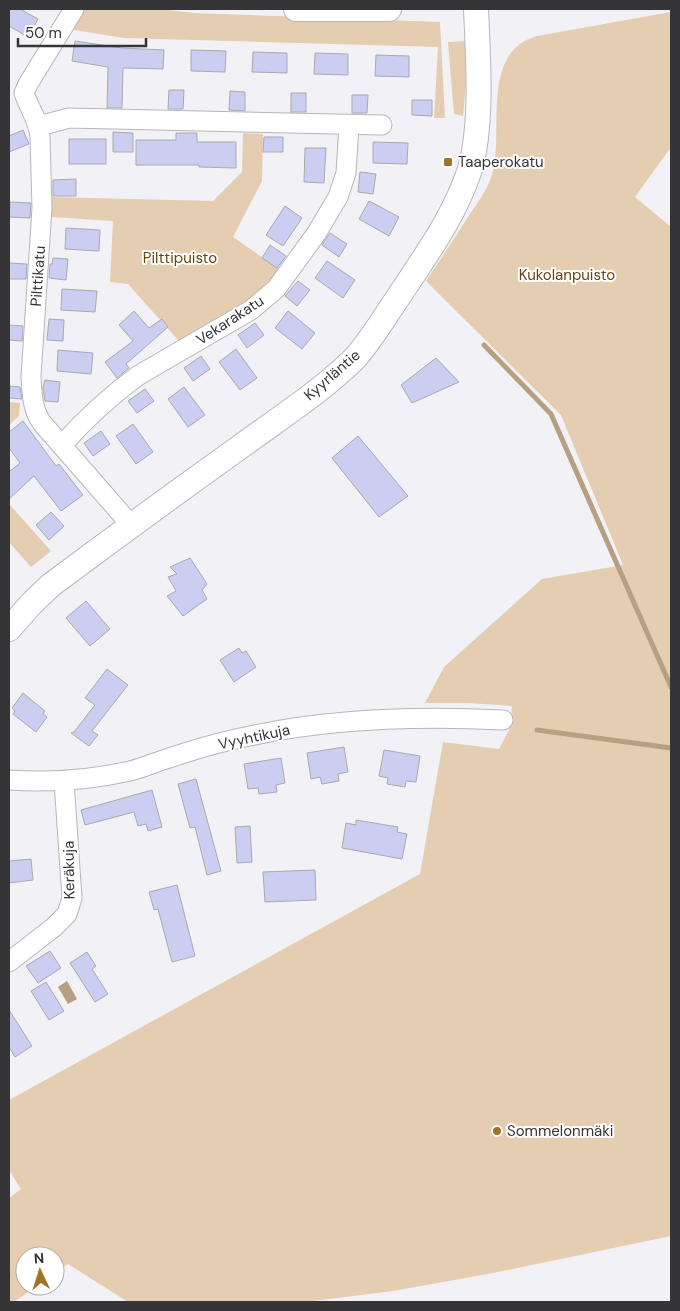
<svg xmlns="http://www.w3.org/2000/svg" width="680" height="1311" font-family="'DM Sans',sans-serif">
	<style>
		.green { fill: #e5cdb1 }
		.water { fill: #b79f81 }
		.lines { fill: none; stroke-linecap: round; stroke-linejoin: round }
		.stream { stroke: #b79f81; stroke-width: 5 }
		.building { fill: #cbcdf1; stroke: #a9aaae }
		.minor-casing { stroke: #b7b7bb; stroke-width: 21 }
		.tertiary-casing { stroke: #b7b7bb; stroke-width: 26 }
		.minor { stroke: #fff; stroke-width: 19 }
		.tertiary { stroke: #fff; stroke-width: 24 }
		.poi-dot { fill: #a47128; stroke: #fff; stroke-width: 2 }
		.labels { text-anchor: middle; stroke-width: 4; stroke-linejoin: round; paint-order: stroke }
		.poi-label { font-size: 15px; fill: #353537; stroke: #fff; text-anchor: start }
		.park-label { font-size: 15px; fill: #684512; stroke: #fff }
		.street-label { font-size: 15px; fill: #353537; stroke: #fff }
	</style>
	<rect width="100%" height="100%" fill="#f1f1f6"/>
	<g class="green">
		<path d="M84,9H160L194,13L440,22L445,118H434L438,47L124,38L74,30L71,28Z"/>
		<path d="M671,12V147L635,197L671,227V1236L493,1273L393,1291L305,1302H128L68,1264L55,1273V1256H25V1286H37L14,1302H9V1198L21,1189L9,1170V1100L420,874L443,742L499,749L510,728L512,706L469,703H425L444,667L542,579L623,565L561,415L426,281C440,260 454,239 468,217C476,205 486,192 491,178C505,138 482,68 523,42C527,39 532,38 537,36Z"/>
		<path d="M466,41L468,60L463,116L454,114L448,42Z"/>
		<path d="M243,133L263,134L262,181L233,237L279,269C254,302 215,321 179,341L128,284L110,282L113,221L52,217V197L213,201L242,172Z"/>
		<path d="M9,402L20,403L19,416L9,425Z"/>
		<path d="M9,504L51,551L31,567L9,542Z"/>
	</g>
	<path class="water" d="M67,981L77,999L68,1004L58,987Z"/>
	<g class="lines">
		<g class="stream">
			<path d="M484,345L551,414L671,687"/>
			<path d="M537,730L671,748"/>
		</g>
	</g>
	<g class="building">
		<path d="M9,9H20L38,19L28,37L9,26Z"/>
		<path d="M75,41L122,48L164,50L163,69L123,68L122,108H107L108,67L72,61Z"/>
		<path d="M191,50L226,51L225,72L191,71Z"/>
		<path d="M253,52L287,53V73L252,72Z"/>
		<path d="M315,53L348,54V75L314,74Z"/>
		<path d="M376,55L409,56V77L375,76Z"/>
		<path d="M169,90H184L183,109H168Z"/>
		<path d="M230,91L245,92V111L229,110Z"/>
		<rect x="291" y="93" width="15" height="19"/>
		<path d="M352,95H368L367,113H352Z"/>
		<path d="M412,100H432V116L412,115Z"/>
		<path d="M23,130L29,144L9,152V136Z"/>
		<path d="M113,132L133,133V152H113Z"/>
		<path d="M176,133H197V142H236V168L199,167V165H136V140H176Z"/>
		<path d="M264,137H283V152H263Z"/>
		<rect x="69" y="139" width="37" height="25"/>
		<path d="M373,142L408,143L407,164L373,163Z"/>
		<path d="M305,148H326L324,183L304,182Z"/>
		<path d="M360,172L376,174L373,194L358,192Z"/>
		<path d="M76,179V196H53V180Z"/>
		<path d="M369,201L399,217L389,236L359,219Z"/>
		<path d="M10,202L31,203L30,218L9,217Z"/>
		<path d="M285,206L302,218L283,246L266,235Z"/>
		<path d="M66,228L100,230L99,251L65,249Z"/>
		<path d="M330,233L347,244L339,257L322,245Z"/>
		<path d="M270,245L286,256L277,268L262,258Z"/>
		<path d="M53,258L68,259L66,280L49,278L50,264H52Z"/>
		<path d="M327,261L355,280L343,298L315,278Z"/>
		<path d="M9,263L27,264L26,279H9Z"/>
		<path d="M298,281L310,290L297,306L285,296Z"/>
		<path d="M62,289L97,291L95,312L61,310Z"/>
		<path d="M134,311L149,328L162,319L168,327L126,364L129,368L117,378L105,362L133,341L119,325Z"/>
		<path d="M288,311L315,333L302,349L275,328Z"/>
		<path d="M49,319L64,320L63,341L47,340Z"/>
		<path d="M255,323L264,335L247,348L238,335Z"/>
		<path d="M9,325L23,326L22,341L9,340Z"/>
		<path d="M236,349L257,378L240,390L219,362Z"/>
		<path d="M58,350L93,353L91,374L57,371Z"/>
		<path d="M201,356L210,369L193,381L184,368Z"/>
		<path d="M436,358L459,382L412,403L401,385Z"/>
		<path d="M45,380L60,382L58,402L45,401L43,388Z"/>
		<path d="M10,386L20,387L22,399L9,398Z"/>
		<path d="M184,387L205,415L188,427L168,399Z"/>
		<path d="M145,389L154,401L137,413L128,401Z"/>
		<path d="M23,421L56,466L59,464L83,495L61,511L34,476L9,499V472L20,463L9,448V432Z"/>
		<path d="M133,424L153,452L136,464L116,436Z"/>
		<path d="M101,431L110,444L93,456L84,443Z"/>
		<path d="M358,436L408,496L379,517L332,458Z"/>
		<path d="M51,512L64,526L49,540L36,525Z"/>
		<path d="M190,558L207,584L202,590L207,599L183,616L167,596L176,591L168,577L177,574L170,567Z"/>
		<path d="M86,601L110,629L90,646L66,618Z"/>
		<path d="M239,648L242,653L246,651L256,667L234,682L220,660Z"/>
		<path d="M107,669L128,685L92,731L98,735L89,746L71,733L74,732L95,705L85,698Z"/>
		<path d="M23,693L45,711L43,714L47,717L36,732L13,714L15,711L12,708Z"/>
		<path d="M344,747L348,772L338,774L339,781L322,784L320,777L311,779L307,753Z"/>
		<path d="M384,750L420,756L416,782L406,781L405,787L387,784L388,778L379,776Z"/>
		<path d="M281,758L285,783L276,785L277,792L259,794L258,788L248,789L244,764Z"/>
		<path d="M196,779L221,871L207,875L195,827L190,828L178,784Z"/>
		<path d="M152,790L162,827L148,831L146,824L138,826L134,812L85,825L81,810Z"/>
		<path d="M356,820L398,827L397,832L407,834L402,859L342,848L346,823L356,825Z"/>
		<path d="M250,826L252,862L237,863L235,827Z"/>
		<path d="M31,859L33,880L9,883V861Z"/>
		<path d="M315,870L316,900L265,902L263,872Z"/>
		<path d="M177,885L195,956L172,962L158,909L154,910L149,892Z"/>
		<path d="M50,951L61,968L38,983L26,966Z"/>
		<path d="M87,952L96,966L92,969L108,994L95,1002L70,963Z"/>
		<path d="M46,982L64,1011L49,1020L31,991Z"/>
		<path d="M9,1010L32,1046L15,1057L9,1047Z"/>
	</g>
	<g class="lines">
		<defs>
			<g id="minor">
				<path d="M74,9L28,84L24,93C29,108 39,121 40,137L42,208L31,377C32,393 32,409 42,423L131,525"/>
				<path d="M39,126L69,118L382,125"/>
				<path d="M62,445C86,418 110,396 139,375L251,310L276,289L316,234L338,197L346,173L349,125"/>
				<path d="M9,780C50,783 90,780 130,771C143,768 156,762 169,758C196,749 223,741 250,736C333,718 419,716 503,720"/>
				<path d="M9,962L54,927L67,914L72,898L64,781"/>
			</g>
			<g id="tertiary">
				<path d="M296,9H389"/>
				<path d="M9,629L32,603L51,585C114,538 177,492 240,447C278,419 321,392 355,358C371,340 384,318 397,299C424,258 455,216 470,169C483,123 478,56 476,9"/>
			</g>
		</defs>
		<use href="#minor" class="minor-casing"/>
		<use href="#tertiary" class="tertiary-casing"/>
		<use href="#minor" class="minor"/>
		<use href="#tertiary" class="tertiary"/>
	</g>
	<g class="poi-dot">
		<rect x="443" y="157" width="10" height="10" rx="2.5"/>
		<circle cx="497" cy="1131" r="5"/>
	</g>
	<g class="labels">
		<g class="poi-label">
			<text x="458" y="167">Taaperokatu</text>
			<text x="507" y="1136">Sommelonmäki</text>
		</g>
		<g class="park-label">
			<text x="180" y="263">Pilttipuisto</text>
			<text x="567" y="280">Kukolanpuisto</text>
		</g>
		<g class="street-label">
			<text transform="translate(38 276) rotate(-86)" y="5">Pilttikatu</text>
			<text transform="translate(230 320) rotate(-33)" y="5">Vekarakatu</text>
			<text transform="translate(332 375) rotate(-41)" y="5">Kyyrläntie</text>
			<text transform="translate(254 737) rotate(-12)" y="5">Vyyhtikuja</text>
			<text transform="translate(69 870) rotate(-91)" y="5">Keräkuja</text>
		</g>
	</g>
	<rect width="680" height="1311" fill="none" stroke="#353537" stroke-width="20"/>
	<g transform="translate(40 1271) rotate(356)"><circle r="24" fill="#ffffff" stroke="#aeaeaf"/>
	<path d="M0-4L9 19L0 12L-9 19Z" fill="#a47128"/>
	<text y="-8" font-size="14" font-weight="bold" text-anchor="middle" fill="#353537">N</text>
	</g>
	<path d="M18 38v8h128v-8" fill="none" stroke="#353537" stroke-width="2.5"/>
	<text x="25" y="38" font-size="15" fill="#353537" stroke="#ffffff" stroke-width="4" paint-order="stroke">50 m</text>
</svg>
